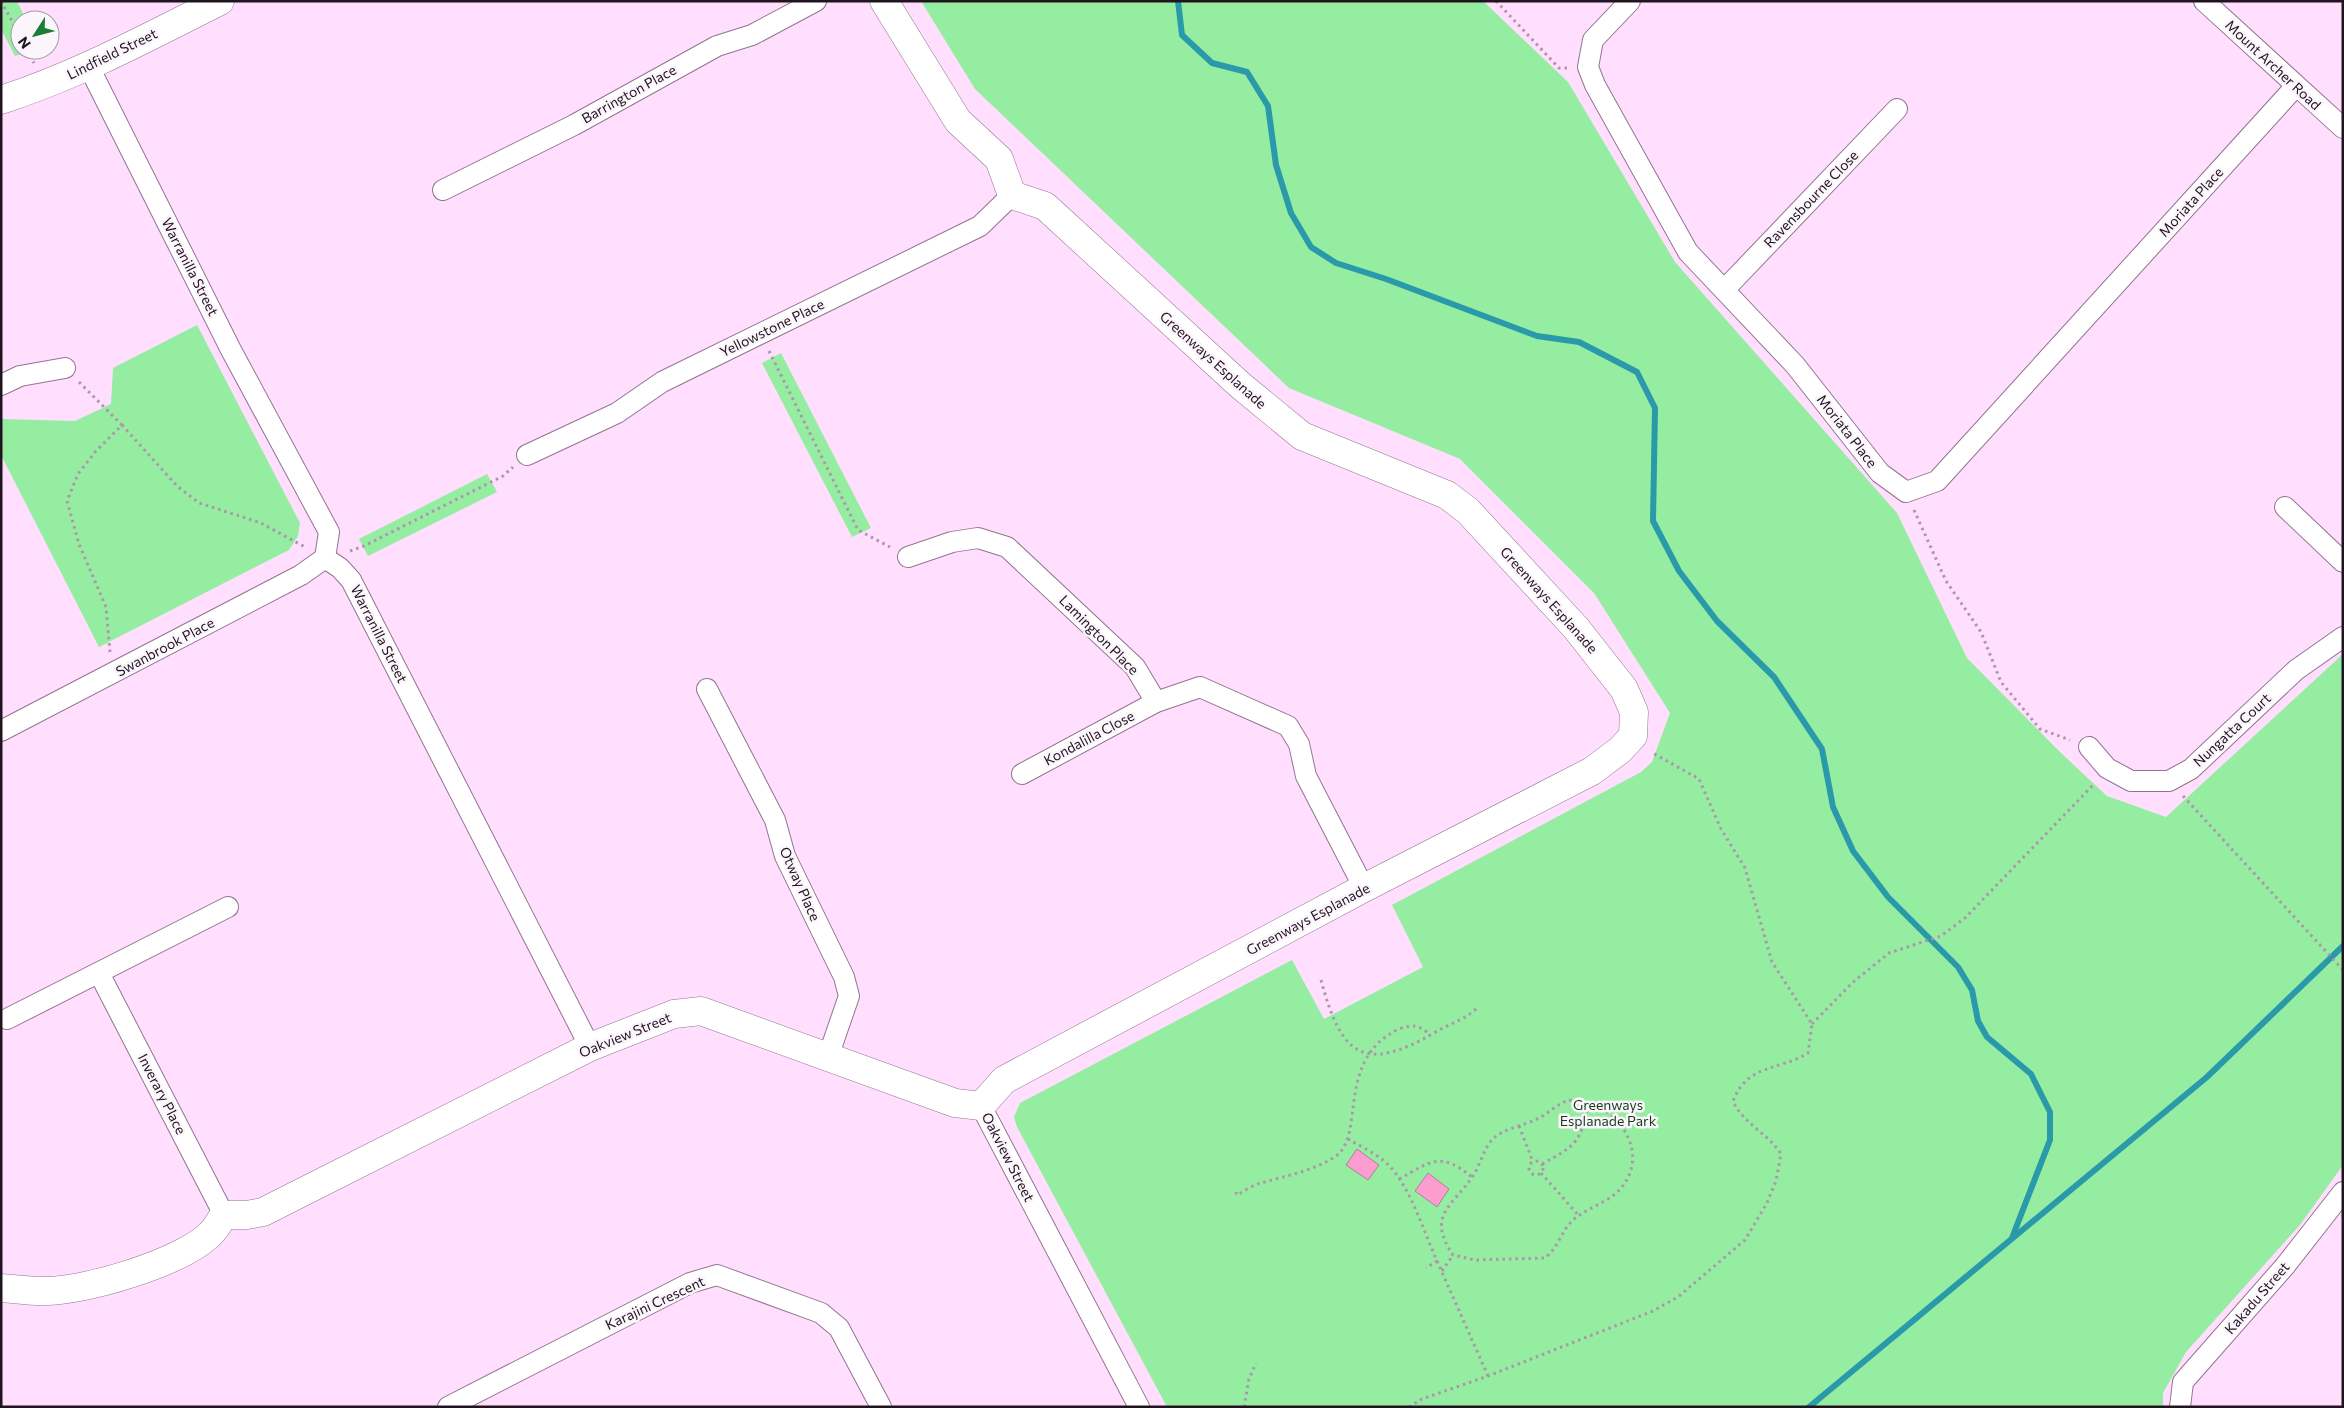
<svg xmlns="http://www.w3.org/2000/svg" width="2344" height="1408" font-family="Commissioner,sans-serif">
	<style>
		.green { fill: #95eda1 }
		.lines { fill: none; stroke-linecap: round; stroke-linejoin: round }
		.stream { stroke: #2a99aa; stroke-width: 6 }
		.building { fill: #fc9dcf; stroke: #a98396 }
		.street-casing { stroke: #917590; stroke-width: 22 }
		.secondary-casing { stroke: #917590; stroke-width: 29 }
		.path { stroke: #ad95ac; stroke-width: 3; stroke-dasharray: 2.5 4; stroke-linecap: butt }
		.street { stroke: #fff; stroke-width: 20 }
		.secondary { stroke: #fff; stroke-width: 28 }
		.labels { text-anchor: middle; stroke-width: 5; stroke-linejoin: round; paint-order: stroke }
		.street-label { font-size: 14px; fill: #1f141f; stroke: #fcf6fc }
		.park-label { font-size: 14px; fill: #123d1b; stroke: #fcf6fc }
	</style>
	<rect width="100%" height="100%" fill="#ffdffd"/>
	<g class="green">
		<path d="M1,1H17L26,20H20V50H34L15,56L1,29Z"/>
		<path d="M921,1H1483L1568,82L1675,262L1897,513L1967,658L2060,752L2107,796L2166,817L2343,654V1165L2300,1225L2186,1352L2163,1393V1407H1167L1017,1127L1014,1117L1020,1103L1292,960L1324,1019L1423,967L1392,905L1641,772L1652,762L1670,713L1594,593L1460,459L1289,388L975,89Z"/>
		<path d="M197,325L300,523L298,536L289,550L99,647L1,455V419L75,421L111,404L113,368Z"/>
		<path d="M781,353L871,528L852,537L762,363Z"/>
		<path d="M487,474L497,492L368,556L359,539Z"/>
	</g>
	<g class="lines">
		<g class="stream">
			<path d="M1178,1L1182,35L1212,63L1247,72L1268,106L1276,165L1291,213L1311,247L1336,263L1386,279L1537,336L1579,342L1637,372L1655,408L1653,521L1679,571L1717,621L1774,677L1822,749L1833,807L1853,851L1888,897L1958,967L1972,990L1978,1021L1987,1037L2031,1074L2050,1112V1140L2012,1238"/>
			<path d="M1809,1407L2207,1077L2343,946"/>
		</g>
	</g>
	<g class="building">
		<path d="M1357,1149L1379,1165L1368,1180L1346,1165Z"/>
		<path d="M1428,1173L1449,1189L1437,1207L1415,1191Z"/>
	</g>
	<g class="lines">
		<defs>
			<g id="street">
				<path d="M1630,1L1593,40L1588,67L1595,85L1688,252L1795,365L1880,473L1906,492L1937,481L2296,86"/>
				<path d="M2204,1L2343,128"/>
				<path d="M89,67L231,350L329,532L325,558L340,568L351,580L590,1047"/>
				<path d="M443,190L574,125L717,46L752,35L816,1"/>
				<path d="M1725,289L1897,109"/>
				<path d="M1,385L20,376L65,368"/>
				<path d="M527,455L617,413L662,382L980,226L1012,195"/>
				<path d="M2285,507L2343,562"/>
				<path d="M908,557L952,542L978,538L1007,547L1135,667L1156,702"/>
				<path d="M707,689L775,820L785,856L844,977L849,996L828,1057"/>
				<path d="M1,731L301,575L325,558"/>
				<path d="M2089,747L2107,768L2131,781H2169L2191,769L2296,670L2343,637"/>
				<path d="M1022,774L1156,702L1200,687L1288,726L1299,744L1306,776L1364,888"/>
				<path d="M99,973L224,1215"/>
				<path d="M7,1019L228,907"/>
				<path d="M981,1106L1139,1407"/>
				<path d="M448,1407L690,1283L717,1275L821,1313L839,1328L881,1407"/>
				<path d="M2180,1407L2183,1382L2285,1266L2343,1192"/>
			</g>
			<g id="secondary">
				<path d="M1,100C78,75 148,37 220,1"/>
				<path d="M1,1288C15,1289 29,1291 43,1291C83,1292 179,1263 208,1236C215,1231 219,1222 224,1215H247L263,1212L590,1047L674,1014L701,1011L955,1103L981,1106L1004,1080L1364,888L1592,771L1620,750L1633,736L1634,712L1624,689L1576,628L1468,511L1447,495L1302,436L1240,385L1045,206L1012,195L999,159L958,121L884,1"/>
			</g>
		</defs>
		<use href="#street" class="street-casing"/>
		<use href="#secondary" class="secondary-casing"/>
		<g class="path">
			<path d="M1,1L20,36"/>
			<path d="M1496,1L1559,68H1567"/>
			<path d="M27,50L34,63"/>
			<path d="M769,351L858,530L890,547"/>
			<path d="M79,382L122,425L96,451L78,474L67,501L79,544L106,607L110,652"/>
			<path d="M122,425L177,486L199,503L261,523L305,547"/>
			<path d="M1914,510L1946,581L1981,632L2001,682L2040,729L2070,740"/>
			<path d="M350,551L364,546L503,476L513,467"/>
			<path d="M2183,796L2343,970"/>
			<path d="M1321,980C1341,1055 1363,1074 1434,1033C1448,1024 1465,1020 1477,1008"/>
			<path d="M1812,1024L1852,983L1889,953L1941,936L1965,918L2094,784"/>
			<path d="M1569,1100C1579,1102 1589,1103 1598,1107C1628,1122 1645,1158 1622,1187C1609,1203 1587,1207 1572,1221C1561,1232 1558,1248 1545,1258L1475,1260L1453,1255C1426,1215 1452,1207 1473,1176C1480,1165 1483,1151 1491,1141C1502,1128 1524,1126 1539,1118C1550,1112 1557,1104 1569,1100Z"/>
			<path d="M1519,1126L1533,1162"/>
			<path d="M1348,1139C1363,1148 1382,1156 1393,1170C1413,1195 1424,1232 1437,1261L1426,1268"/>
			<circle cx="1536" cy="1168" r="7"/>
			<path d="M1542,1164C1575,1146 1581,1143 1588,1104"/>
			<path d="M1541,1173L1579,1216"/>
			<path d="M1399,1179C1432,1161 1440,1151 1472,1177"/>
			<path d="M1236,1192L1237,1195C1244,1191 1253,1185 1261,1183C1285,1176 1314,1171 1336,1156C1366,1134 1335,1059 1399,1029C1412,1024 1420,1025 1430,1035"/>
			<path d="M1437,1261L1488,1376"/>
			<path d="M1442,1271L1453,1255"/>
			<path d="M1244,1407L1249,1379L1256,1363"/>
			<path d="M1409,1407L1422,1399L1488,1376L1653,1311L1678,1297L1745,1240L1767,1203L1776,1181L1781,1154C1768,1133 1743,1124 1733,1101C1748,1063 1779,1071 1808,1053L1812,1024L1772,962L1745,868L1721,829L1699,779L1651,752"/>
		</g>
		<use href="#street" class="street"/>
		<use href="#secondary" class="secondary"/>
	</g>
	<g class="labels">
		<g class="street-label">
			<text transform="translate(112 54) rotate(-26)" y="5">Lindfield Street</text>
			<text transform="translate(2273 65) rotate(43)" y="5">Mount Archer Road</text>
			<text transform="translate(629 94) rotate(-29)" y="5">Barrington Place</text>
			<text transform="translate(1811 199) rotate(-46)" y="5">Ravensbourne Close</text>
			<text transform="translate(2191 202) rotate(-48)" y="5">Moriata Place</text>
			<text transform="translate(190 267) rotate(63)" y="5">Warranilla Street</text>
			<text transform="translate(772 328) rotate(-26)" y="5">Yellowstone Place</text>
			<text transform="translate(1213 360) rotate(42)" y="5">Greenways Esplanade</text>
			<text transform="translate(1847 431) rotate(52)" y="5">Moriata Place</text>
			<text transform="translate(1549 600) rotate(48)" y="5">Greenways Esplanade</text>
			<text transform="translate(379 634) rotate(63)" y="5">Warranilla Street</text>
			<text transform="translate(1099 635) rotate(45)" y="5">Lamington Place</text>
			<text transform="translate(165 647) rotate(-28)" y="5">Swanbrook Place</text>
			<text transform="translate(2232 730) rotate(-43)" y="5">Nungatta Court</text>
			<text transform="translate(1089 738) rotate(-28)" y="5">Kondalilla Close</text>
			<text transform="translate(800 884) rotate(66)" y="5">Otway Place</text>
			<text transform="translate(1308 919) rotate(-28)" y="5">Greenways Esplanade</text>
			<text transform="translate(625 1035) rotate(-22)" y="5">Oakview Street</text>
			<text transform="translate(162 1094) rotate(63)" y="5">Inverary Place</text>
			<text transform="translate(1008 1157) rotate(63)" y="5">Oakview Street</text>
			<text transform="translate(2257 1298) rotate(-49)" y="5">Kakadu Street</text>
			<text transform="translate(655 1303) rotate(-25)" y="5">Karajini Crescent</text>
		</g>
		<g class="park-label">
			<text x="1608" y="1110">Greenways<tspan x="1608" dy="16">Esplanade Park</tspan></text>
		</g>
	</g>
	<rect width="2344" height="1408" fill="none" stroke="#1f141f" stroke-width="5"/>
	<g transform="translate(35 35) rotate(234)"><circle r="24" fill="#fcf6fc" stroke="#a49ca4"/>
	<path d="M0-4L9 19L0 12L-9 19Z" fill="#178035"/>
	<text y="-8" font-size="14" font-weight="bold" text-anchor="middle" fill="#1f141f">N</text>
	</g>
</svg>
